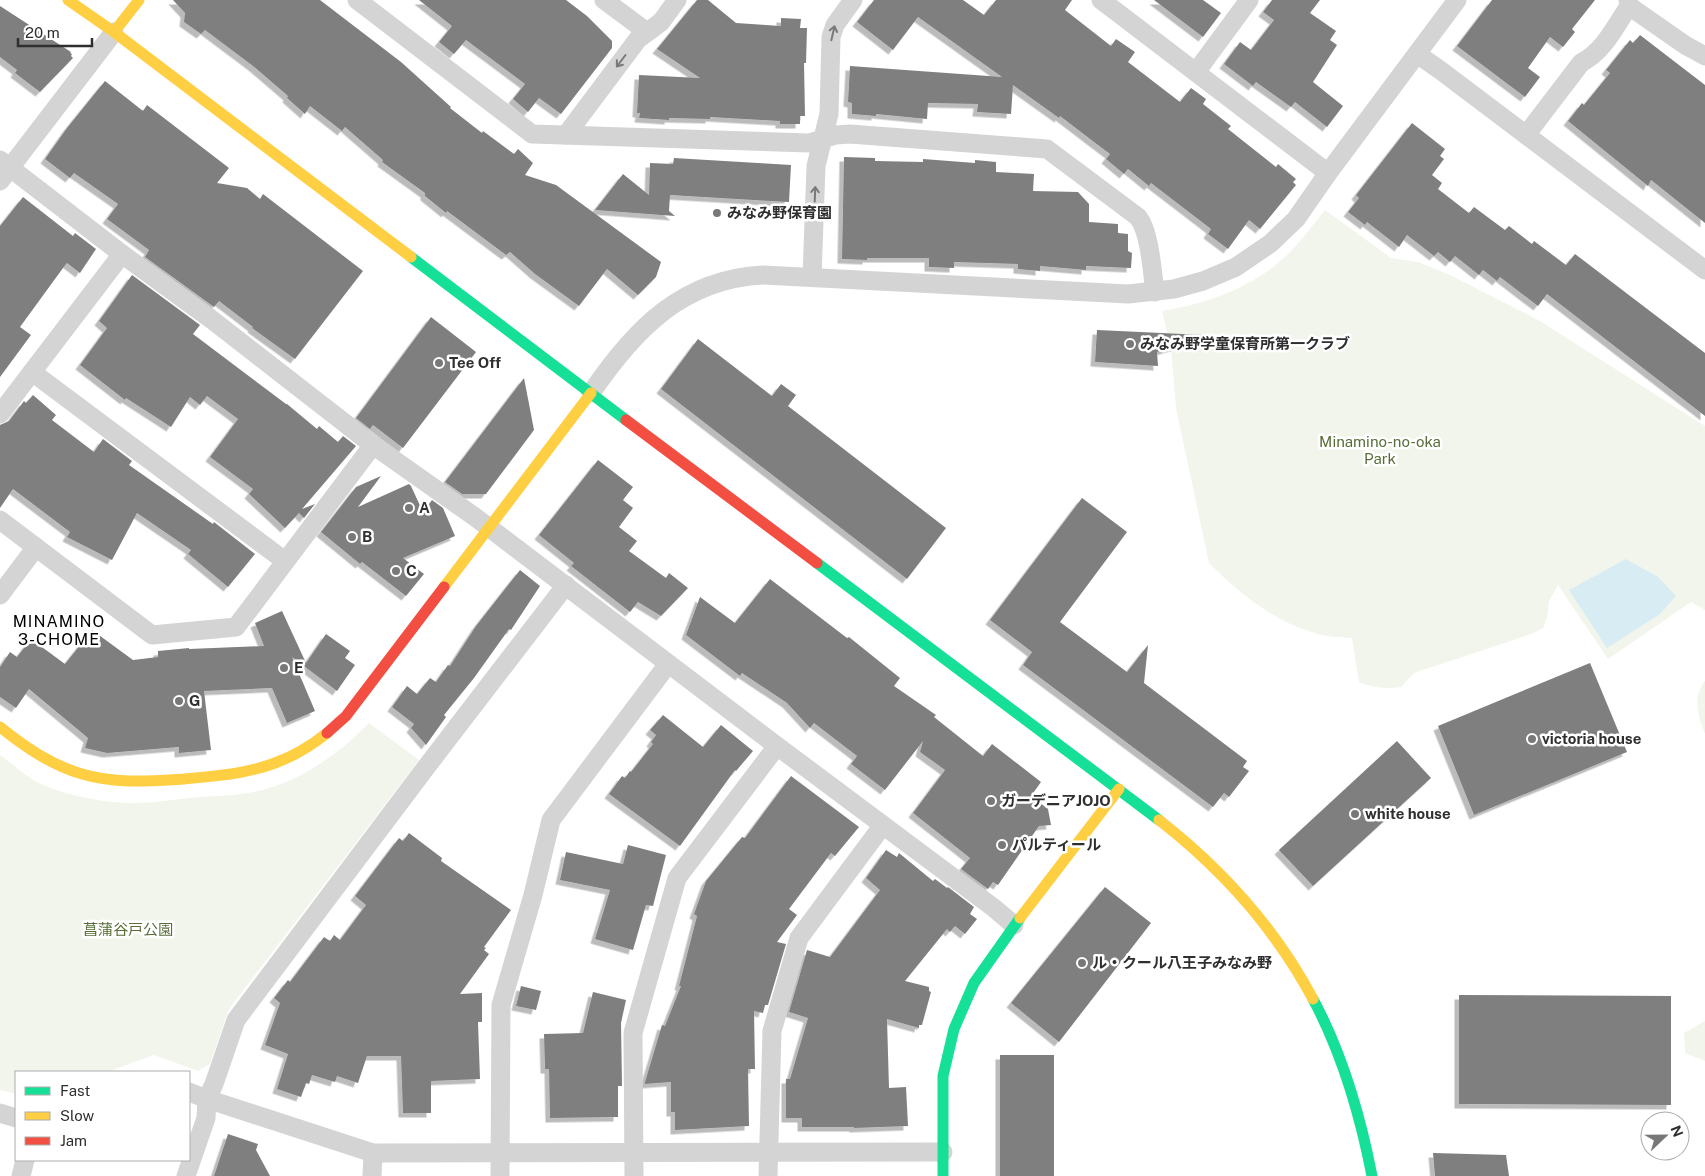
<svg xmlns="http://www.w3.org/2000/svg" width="1705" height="1176" font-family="'Public Sans','Noto Sans JP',sans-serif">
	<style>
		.green { fill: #f2f5ec }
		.water { fill: #d7ecf3 }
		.building { fill: #7f7f7f; filter: url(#shadow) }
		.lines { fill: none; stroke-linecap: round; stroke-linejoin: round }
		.street { stroke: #d4d4d4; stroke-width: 19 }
		.fast { stroke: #16e098; stroke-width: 11 }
		.slow { stroke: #ffcf43; stroke-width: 11 }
		.jam { stroke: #f24e42; stroke-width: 11 }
		.oneway { stroke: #797979 }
		.poi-dot { fill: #787878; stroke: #fff; stroke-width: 2 }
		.labels { text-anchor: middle; stroke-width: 5; stroke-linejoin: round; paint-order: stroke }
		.poi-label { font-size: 15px; font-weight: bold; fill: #2f2f2f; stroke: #fff; text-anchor: start }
		.park-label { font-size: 15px; fill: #596e39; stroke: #fff }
		.neighbourhood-label { font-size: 16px; letter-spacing: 1px; fill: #000; stroke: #fff }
	</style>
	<defs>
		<filter id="shadow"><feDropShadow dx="-4.5" dy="4.5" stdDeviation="0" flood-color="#0004"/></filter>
	</defs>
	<rect width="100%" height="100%" fill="#fff"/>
	<g class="green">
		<path d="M1325,210L1391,258L1418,262L1450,275L1540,321L1705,426V610L1691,602L1608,659L1558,585L1549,601L1547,618L1543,628L1531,634L1414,673L1401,687C1385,689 1373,688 1359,682L1352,638C1340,637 1325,637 1314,633C1272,620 1239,593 1209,563L1176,408L1171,348L1162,311C1206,304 1251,288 1285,257C1300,243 1312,226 1325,210Z"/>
		<path d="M1705,681V734C1698,716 1692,697 1705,681Z"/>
		<path d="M369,723L419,760L229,1009L210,1064L198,1071L154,1055L107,1072H16V1094L0,1090V755C10,762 20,771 30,778C56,794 102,803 133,803C151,803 171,800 189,798C210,796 233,796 254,792C299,782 337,756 369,723Z"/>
		<path d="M1705,1021V1061L1685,1053L1684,1033Z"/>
	</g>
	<path class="water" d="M1626,559L1658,577L1676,596L1660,614L1607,648L1569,590Z"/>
	<g class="building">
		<path d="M173,0H320L401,62L451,107L450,108L482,133L483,131L514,154L518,149L533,163L525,175L556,185L661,262L656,277L638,295L607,269L579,306L535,274L510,252L506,255L447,211L446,213L425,196V193L382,162L383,160L345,127L342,131L310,106L305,114L287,98L288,96L253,66L205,30L201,34L184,22L185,13Z"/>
		<path d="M419,0H566L587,16L612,41V48L561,114L539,98L528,112L513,99L525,84L466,40L454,54L439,42L452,26Z"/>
		<path d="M697,0H708L736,23L781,26V18L801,19L800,28H807L806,63H804L805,116H800V124H780V121L710,117V119L669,118V120L639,118L640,113H637L639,75L700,78L657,49Z"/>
		<path d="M874,0H963L984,15L996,0H1072L1065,10L1111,46L1116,39L1135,52L1128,62L1180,102L1191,88L1206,99L1203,104L1231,126L1228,129L1276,167L1278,164L1296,179L1293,182L1296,185L1260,229L1249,220L1228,249L1208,234L1211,229L1151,183L1149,186L1128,169L1124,174L1106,159L1110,154L1094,142L1060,116L1059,118L1013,85L1011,114L977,112L978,104L928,103L927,119L876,114V116L852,114V103L848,102L850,66L1002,77L918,17L893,50L857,22Z"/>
		<path d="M1154,0H1203L1221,13L1203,37Z"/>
		<path d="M1272,0H1320L1310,13L1336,31L1330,40L1337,45L1313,82L1343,106L1327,127L1295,102L1291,107L1256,82L1253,86L1224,64L1240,42L1251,50L1274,20L1263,12Z"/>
		<path d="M1492,0H1595L1572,29L1575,32L1563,47L1550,37L1528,68L1540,77L1525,97L1457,46Z"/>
		<path d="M0,6L71,52L70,53L72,54L71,56L73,58L40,92L15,73L17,70L0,57Z"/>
		<path d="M1640,35L1705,85V223L1651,180L1648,186L1568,121L1582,103L1584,105L1610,73L1606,70L1630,40L1633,43Z"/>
		<path d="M105,81L143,111L147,105L229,168L217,183L247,188L260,199L263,194L363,271L295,359L252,328L253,327L219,301L214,307L145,257L149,250L107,219L118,204L74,173L70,178L45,159L67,128Z"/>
		<path d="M1412,123L1445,149L1440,156L1444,159L1432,175L1442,183L1438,189L1469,213L1474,207L1505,230L1509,226L1532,244L1534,241L1566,265L1575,254L1705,353V416L1547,294L1538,306L1500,277L1497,281L1483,270L1479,275L1455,256L1450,262L1438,252L1434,256L1407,235L1399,247L1367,222L1365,225L1348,212L1359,198L1356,195Z"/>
		<path d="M844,157L875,158V161L923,162V159L975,163V160L996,162V172L1034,174L1033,191L1078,192L1089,204V222L1118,224V233L1128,234V251L1132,253L1131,268L1086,266V270L1040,266V271L1018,269V264L954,262V268L929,267V258H867V260L842,259Z"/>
		<path d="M674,158L791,165L789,202L670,195L669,211L675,216L595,210L623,174L649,195L650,163L673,164Z"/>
		<path d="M23,197L73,236L75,233L96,249L80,273L67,263L63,268L20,327L31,335L0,377V226Z"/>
		<path d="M132,275L200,325L193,334L286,404H287L317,429L319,426L338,442L343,436L356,446L302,509L315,504L304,518L299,513L285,528L249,494L253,489L210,457L238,419L207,396L200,405L190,397L171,427L126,398L125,400L80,365L107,328L99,321Z"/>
		<path d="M431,317L476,352L403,448L373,425L370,429L356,418Z"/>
		<path d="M1097,330L1204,335L1205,338L1157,352L1158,366L1095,362Z"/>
		<path d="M698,339L772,396L781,384L796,395L788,406L946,528L907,579L661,389Z"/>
		<path d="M524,378L534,430L486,494H462L445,482Z"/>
		<path d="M33,395L56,415L52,420L94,452L103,439L132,461L129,465L213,524L214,522L255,554L228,587L188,554L191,550L137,513L112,560L67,537L70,532L13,489L0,508V425L9,421L24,401L26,403Z"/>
		<path d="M598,460L633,487L623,500L633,508L619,527L637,541L629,551L666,578L669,573L688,588L661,616L638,602L630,612L571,566L574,563L539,535Z"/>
		<path d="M381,476L358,507L409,484L411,486L423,512L432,500L443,508L455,536L403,558L424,574L406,596L362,562L360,564L321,532L356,487Z"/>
		<path d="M1082,498L1127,532L1060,622L1127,672L1148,645L1144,683L1247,761L1243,767L1249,771L1229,797L1224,793L1213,807L1023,665L1032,652L990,620Z"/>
		<path d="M520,570L540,586L511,630L509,629L474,678L444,715L446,717L426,745L411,728L414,724L392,707L407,686L417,694L430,678L436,682L448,665L450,666L476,626Z"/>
		<path d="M770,579L847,638L849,637L900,678L894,686L936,715L934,717L983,756L992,744L1041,782L1031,796L1048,809L1051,825L1039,826L998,885L993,882L988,889L961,869L970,858L913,813L945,770L920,752L923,741L885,790L851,764L857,756L814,723L810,728L787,703L742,673L740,676L686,635L700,597L735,623Z"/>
		<path d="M282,611L306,663L326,634L350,651L345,658L355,665L337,691L292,657L315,711L287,723L272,688L204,691L211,750L179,753V747L107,753L85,748L88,738L29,689L16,708L0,697V667L10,652L17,657L31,639L65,664L92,630L133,660L158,657V651L189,648V649L264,646L255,623Z"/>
		<path d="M1590,663L1627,752L1474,815L1438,726Z"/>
		<path d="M663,715L703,747L721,725L753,751L736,771L735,770L680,846L609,794L622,776L625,778L630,771L631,772L653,744L651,742L656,735L650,730Z"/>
		<path d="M1397,741L1431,778L1313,886L1279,850Z"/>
		<path d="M791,776L859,827L835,856L831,853L789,909L797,915L777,942L786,944L768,1005H765L763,1013L754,1011L755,1069H748L749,1126L675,1130V1112H671V1082L645,1084V1082L662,1025L665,1026L681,986H679L697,916L694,914L706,881L742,837L745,838Z"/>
		<path d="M409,833L442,858L441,861L511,910L484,947L486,948L484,950L489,954L460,994L482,993V1022H478L480,1079L431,1081V1113H403L401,1056H367L358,1083L337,1076L335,1082L312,1075L309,1084L306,1083L301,1097L277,1089L288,1054L265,1045L280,1003L274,998L288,980L290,982L324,937L330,941L334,935L340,940L366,905L355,896L399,838L403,841Z"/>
		<path d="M628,845L666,855L653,906L646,905L633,950L595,939L610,890L560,880L566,852L623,864Z"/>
		<path d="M886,850L897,857L899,853L933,881L935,879L947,888L948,887L974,907L970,914L977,919L965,934L955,926L950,932L947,929L905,981L929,987V991L931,992L922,1025H919V1028L887,1019L889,1088L906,1087L908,1126L854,1128V1127H802V1118H786V1079H790L808,1018L789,1012L807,950L830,957L880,890L866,878Z"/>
		<path d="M1105,887L1151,923L1059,1042L1011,1003Z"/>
		<path d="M521,986L541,991L536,1010L516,1006Z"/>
		<path d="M593,992L626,1000L621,1023L622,1086H618V1117L550,1118L549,1069H545L544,1034L583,1033Z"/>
		<path d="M1459,995L1671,996V1105L1459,1104Z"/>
		<rect x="1000" y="1055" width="54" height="121"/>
		<path d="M228,1134L258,1144L256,1150L270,1176H214Z"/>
		<path d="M1433,1153L1506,1155L1509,1176H1435Z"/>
	</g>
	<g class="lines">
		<g class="street">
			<path d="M357,0L532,134L809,143L836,135L850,134L1047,149L1138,217C1150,232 1152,271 1155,292"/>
			<path d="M604,0L647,32"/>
			<path d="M1101,0L1328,173"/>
			<path d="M1629,6L1685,45L1705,56"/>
			<path d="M1417,54L1440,70L1705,270"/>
			<path d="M1196,72L1249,0"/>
			<path d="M566,135L638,39L661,22L677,0"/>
			<path d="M1526,135L1581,63C1604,51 1615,27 1629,6L1628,0"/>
			<path d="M0,160L122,254L211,319L373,445L475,517L777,746L994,908L1014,925"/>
			<path d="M0,181L114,32"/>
			<path d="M812,277L816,166L829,114L831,37L835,25L853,0"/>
			<path d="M32,372L285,561"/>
			<path d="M591,393C634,330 682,279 763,275L1128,294L1174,289L1203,281L1236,267L1271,243L1296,219L1328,173L1457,0"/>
			<path d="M0,414L122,254"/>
			<path d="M0,520L152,635L236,627L373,445"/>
			<path d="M0,595L36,547"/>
			<path d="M189,1092L207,1099L373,1153L943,1152"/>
			<path d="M0,1113L16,1118"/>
			<path d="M21,1176L25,1160"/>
			<path d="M186,1176L206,1118L207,1099L214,1084L236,1020L424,770L566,585"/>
			<path d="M372,1176L373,1153"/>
			<path d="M500,1176L501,1005L533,895L551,820L668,664"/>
			<path d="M634,1176L633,1033L677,878L777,746"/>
			<path d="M768,1176L772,1031L799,938L883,825"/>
		</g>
		<g class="fast">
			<path d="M411,257L626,420"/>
			<path d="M817,563L1159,820"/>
			<path d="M1313,999C1343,1055 1360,1114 1372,1176"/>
			<path d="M943,1176V1076L954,1029L974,983L1020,918"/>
		</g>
		<g class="slow">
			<path d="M68,0L114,32L411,257"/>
			<path d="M114,32L139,0"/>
			<path d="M444,587L591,393"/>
			<path d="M0,727C25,747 51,765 82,774C116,784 150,781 184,779C215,776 246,774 275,763C294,756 311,746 327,733"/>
			<path d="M1159,820C1222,869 1275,928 1313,999"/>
			<path d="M1020,918L1119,789"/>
		</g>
		<g class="jam">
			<path d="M626,420L817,563"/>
			<path d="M327,733L346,716L444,587"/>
		</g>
	</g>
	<defs><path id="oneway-shaft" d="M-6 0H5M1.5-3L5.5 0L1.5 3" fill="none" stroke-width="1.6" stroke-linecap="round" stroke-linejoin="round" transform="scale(1.25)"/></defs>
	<g class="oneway">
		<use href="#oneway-shaft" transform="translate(833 33) rotate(-77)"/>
		<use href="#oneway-shaft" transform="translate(621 61) rotate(127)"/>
		<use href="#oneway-shaft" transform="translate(815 194) rotate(-88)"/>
	</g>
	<g class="poi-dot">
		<circle cx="717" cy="213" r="5"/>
		<circle cx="1130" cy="344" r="5"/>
		<circle cx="439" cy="363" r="5"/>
		<circle cx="409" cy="508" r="5"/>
		<circle cx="352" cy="537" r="5"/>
		<circle cx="396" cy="571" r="5"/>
		<circle cx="284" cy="668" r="5"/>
		<circle cx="179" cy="701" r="5"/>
		<circle cx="1532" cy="739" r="5"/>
		<circle cx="991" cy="801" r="5"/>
		<circle cx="1355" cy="814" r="5"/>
		<circle cx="1002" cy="845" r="5"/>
		<circle cx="1082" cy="963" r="5"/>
	</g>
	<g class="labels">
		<g class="poi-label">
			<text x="727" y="218">みなみ野保育園</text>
			<text x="1140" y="349">みなみ野学童保育所第一クラブ</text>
			<text x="449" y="368">Tee Off</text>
			<text x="419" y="513">A</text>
			<text x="362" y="542">B</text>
			<text x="406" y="576">C</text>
			<text x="294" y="673">E</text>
			<text x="189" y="706">G</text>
			<text x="1542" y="744">victoria house</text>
			<text x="1001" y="806">ガーデニアJOJO</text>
			<text x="1365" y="819">white house</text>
			<text x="1012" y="850">パルティール</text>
			<text x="1092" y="968">ル・クール八王子みなみ野</text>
		</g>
		<g class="park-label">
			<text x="1380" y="447">Minamino-no-oka<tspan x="1380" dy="17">Park</tspan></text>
			<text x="128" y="935">菖蒲谷戸公園</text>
		</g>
		<g class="neighbourhood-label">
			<text x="59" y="627">MINAMINO<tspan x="59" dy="18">3-CHOME</tspan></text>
		</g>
	</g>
	<rect x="15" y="1071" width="175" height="90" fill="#ffffff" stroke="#acacac"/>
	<rect x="25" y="1087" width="25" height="8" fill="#16e098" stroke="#acacac"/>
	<text x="60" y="1096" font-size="15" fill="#2f2f2f">Fast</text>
	<rect x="25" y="1112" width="25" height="8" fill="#ffcf43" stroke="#acacac"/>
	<text x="60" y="1121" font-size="15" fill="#2f2f2f">Slow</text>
	<rect x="25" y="1137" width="25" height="8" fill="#f24e42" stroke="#acacac"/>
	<text x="60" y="1146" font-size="15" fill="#2f2f2f">Jam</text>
	<g transform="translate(1665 1136) rotate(68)"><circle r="24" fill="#ffffff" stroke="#acacac"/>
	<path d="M0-4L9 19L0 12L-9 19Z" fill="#787878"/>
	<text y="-8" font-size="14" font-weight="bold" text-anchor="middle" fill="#2f2f2f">N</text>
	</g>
	<path d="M18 38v8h74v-8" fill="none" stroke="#2f2f2f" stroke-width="2.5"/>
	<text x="25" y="38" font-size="15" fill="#2f2f2f" stroke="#ffffff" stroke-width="4" paint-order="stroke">20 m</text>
</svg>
